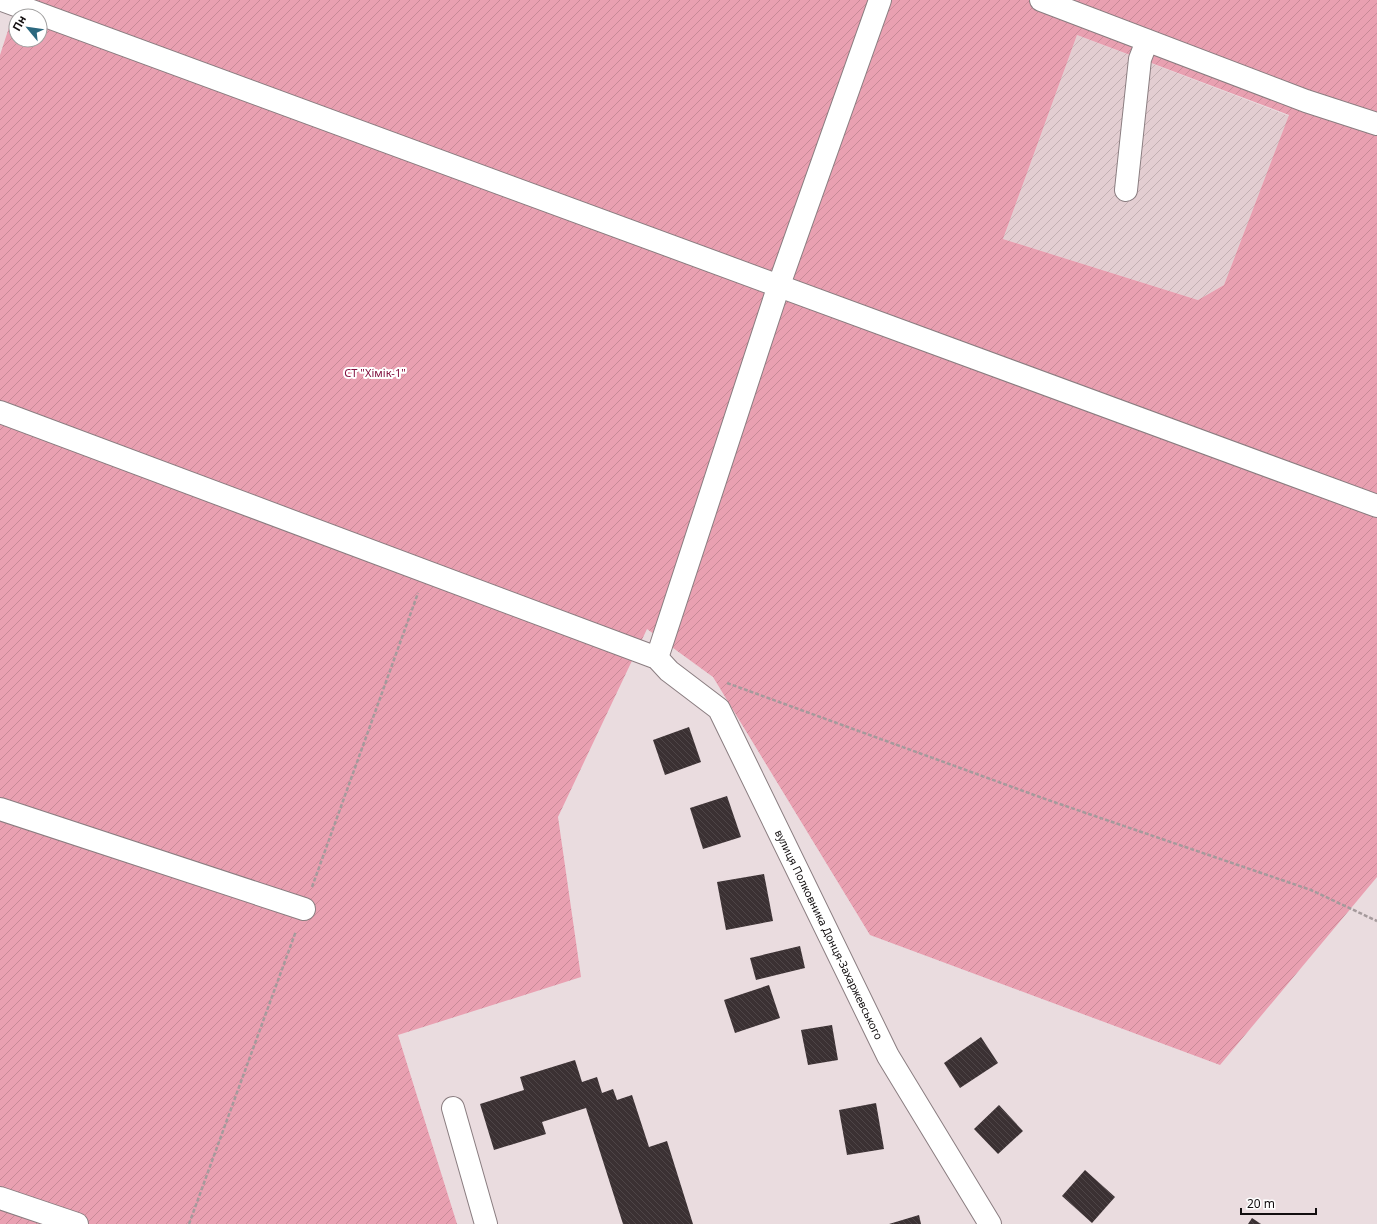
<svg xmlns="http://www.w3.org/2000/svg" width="1377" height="1224" font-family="'Noto Sans',sans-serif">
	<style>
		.industrial { fill: url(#industrial-furrows) }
		.garden { fill: url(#garden-furrows); fill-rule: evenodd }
		.building { fill: url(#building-back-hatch) }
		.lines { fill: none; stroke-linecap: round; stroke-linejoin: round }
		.minor-casing { stroke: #8a7d80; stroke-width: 24 }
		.path { stroke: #a59a9c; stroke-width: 2.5; stroke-dasharray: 4 2; stroke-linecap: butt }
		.minor { stroke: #fff; stroke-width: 22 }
		.labels { text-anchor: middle; stroke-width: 4; stroke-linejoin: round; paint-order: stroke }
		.park-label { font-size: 11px; fill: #81113f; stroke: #fff }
		.street-label { font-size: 11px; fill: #120e0f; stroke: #fff }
	</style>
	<defs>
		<pattern id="industrial-furrows" width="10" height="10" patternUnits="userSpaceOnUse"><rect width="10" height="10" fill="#e3cdd1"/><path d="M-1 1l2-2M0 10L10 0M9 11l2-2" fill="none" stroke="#c2afb2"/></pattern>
		<pattern id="garden-furrows" width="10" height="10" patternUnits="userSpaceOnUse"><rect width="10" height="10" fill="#e9a0b1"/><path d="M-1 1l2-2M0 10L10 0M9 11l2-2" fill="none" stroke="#c78997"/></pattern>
		<pattern id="building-back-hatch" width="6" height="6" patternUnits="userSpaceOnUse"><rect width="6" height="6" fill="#3b3133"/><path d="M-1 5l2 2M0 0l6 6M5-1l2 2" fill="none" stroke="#4e4547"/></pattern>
	</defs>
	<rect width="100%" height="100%" fill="#eadcdf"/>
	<path class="industrial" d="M1077,35L1289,116L1224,285L1198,300L1003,239Z"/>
	<path class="garden" d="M18,0H1377V877L1220,1065L870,935L713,677L647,629L558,817L581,977L398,1035L457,1224H0V55ZM16,16H40V40H16ZM1077,35L1289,115L1224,285L1198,300L1003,239Z"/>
	<g class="building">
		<path d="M689,727L701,762L665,775L653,740Z"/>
		<path d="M727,796L741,837L703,849L690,808Z"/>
		<path d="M764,874L773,921L726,930L717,882Z"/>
		<path d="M800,946L805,968L756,980L750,958Z"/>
		<path d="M769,985L780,1018L735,1033L724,1000Z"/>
		<path d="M832,1025L838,1060L808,1065L801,1030Z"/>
		<path d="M981,1037L998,1063L960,1088L944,1063Z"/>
		<path d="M575,1060L582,1082L597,1077L602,1093L613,1089L617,1100L632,1095L649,1147L667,1141L693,1224H623L586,1108L542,1122L546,1134L494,1150L480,1104L524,1090L520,1077Z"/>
		<path d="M876,1103L884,1149L847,1155L839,1110Z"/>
		<path d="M999,1105L1023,1131L998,1154L974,1129Z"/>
		<path d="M1085,1170L1115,1197L1092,1223L1062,1196Z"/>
		<path d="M919,1215L921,1224H889Z"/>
		<path d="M1252,1218L1261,1224H1248Z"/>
	</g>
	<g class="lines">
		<defs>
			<g id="minor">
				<path d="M2,0L1377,506"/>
				<path d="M1041,0L1306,101L1377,124"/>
				<path d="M1126,190L1140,59L1147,41"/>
				<path id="s1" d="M0,412L657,658L669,671L719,709L888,1056L990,1224"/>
				<path d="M657,658L779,285L880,0"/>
				<path d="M0,809L304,909"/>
				<path d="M453,1108L486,1224"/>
				<path d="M0,1198L77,1224"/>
			</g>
		</defs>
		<use href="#minor" class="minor-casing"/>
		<g class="path">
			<path d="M727,683L1048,800L1311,890L1377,921"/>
			<path d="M312,887L418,593"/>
			<path d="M189,1224L296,931"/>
		</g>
		<use href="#minor" class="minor"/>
	</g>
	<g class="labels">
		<g class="park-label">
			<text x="375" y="377">СТ "Хімік-1"</text>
		</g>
		<g class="street-label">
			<text dy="4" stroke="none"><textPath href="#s1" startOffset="1033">вулиця Полковника Донця-Захаржевського</textPath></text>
		</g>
	</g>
	<g transform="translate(28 28) rotate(299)"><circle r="19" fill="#ffffff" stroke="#a09f9f"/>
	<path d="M0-3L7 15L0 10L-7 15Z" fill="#2b687f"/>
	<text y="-6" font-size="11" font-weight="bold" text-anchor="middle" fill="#120e0f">Пн</text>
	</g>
	<path d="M1241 1208v6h75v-6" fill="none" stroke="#120e0f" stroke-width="2"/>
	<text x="1247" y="1208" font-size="12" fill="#120e0f" stroke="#ffffff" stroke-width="3" paint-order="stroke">20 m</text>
</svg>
